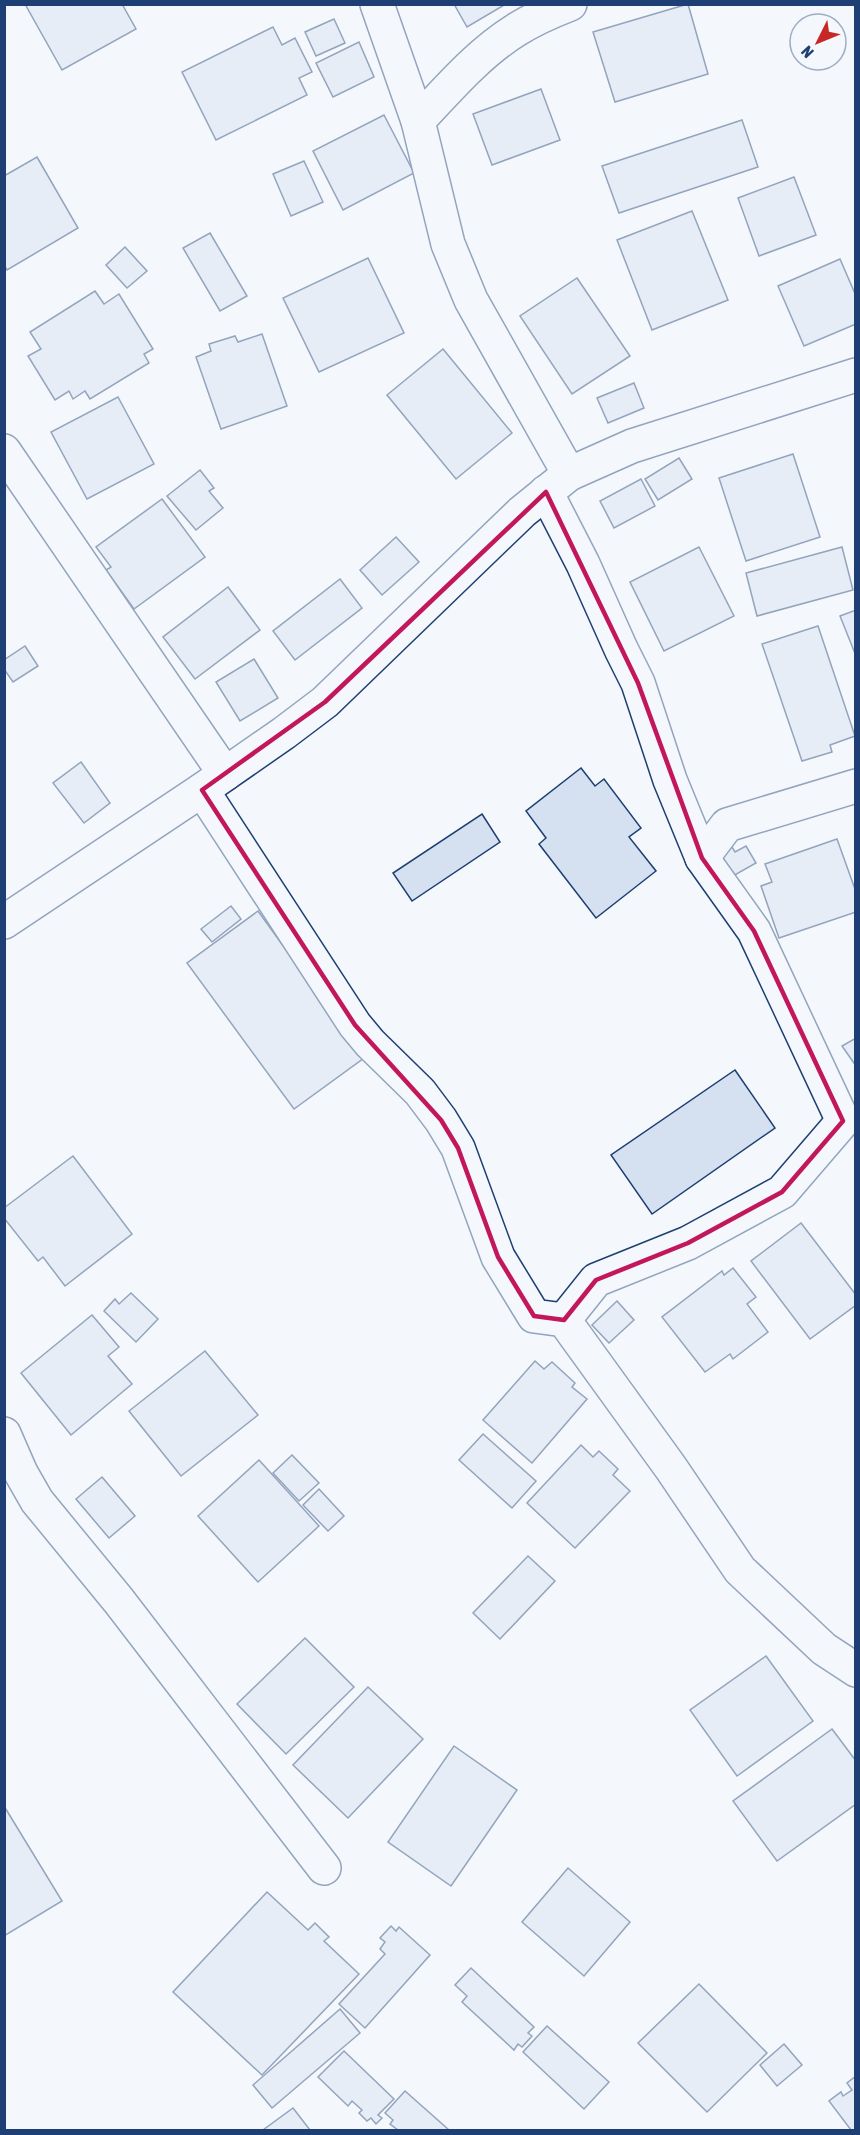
<svg xmlns="http://www.w3.org/2000/svg" width="860" height="2135" font-family="'Asap Condensed',sans-serif">
	<style>
		.building { fill: #d5e0f0; stroke: #1d3f73; stroke-width: 1.5 }
		.lines { fill: none; stroke-linecap: round; stroke-linejoin: round }
		.minor-casing { stroke: #1d3f73; stroke-width: 36 }
		.minor { stroke: #f4f7fb; stroke-width: 33 }
		.marked { fill: none; stroke: #c2185b; stroke-width: 4.5; stroke-linejoin: round }
	</style>
	<rect width="100%" height="100%" fill="#f4f7fb"/>
	<g class="building">
		<path d="M25,4H122L136,29L62,70Z"/>
		<path d="M454,4H506L467,27Z"/>
		<path d="M688,4L708,74L615,102L593,32Z"/>
		<path d="M334,19L345,43L316,56L305,32Z"/>
		<path d="M273,27L282,45L295,38L312,72L299,78L307,95L216,140L182,72Z"/>
		<path d="M359,42L374,77L333,97L316,63Z"/>
		<path d="M541,89L560,140L492,165L473,114Z"/>
		<path d="M384,115L414,173L343,210L313,151Z"/>
		<path d="M742,120L758,167L619,213L602,166Z"/>
		<path d="M37,157L78,228L7,270L4,265V176Z"/>
		<path d="M304,161L323,202L291,216L273,174Z"/>
		<path d="M794,177L816,235L759,256L738,198Z"/>
		<path d="M692,211L728,300L652,330L617,240Z"/>
		<path d="M210,233L247,296L220,311L183,248Z"/>
		<path d="M125,247L147,271L127,288L106,265Z"/>
		<path d="M368,258L404,333L319,372L283,298Z"/>
		<path d="M840,259L856,296V324L804,346L778,286Z"/>
		<path d="M577,278L630,356L572,394L520,316Z"/>
		<path d="M95,291L104,304L119,294L153,349L144,354L149,363L90,399L85,391L73,399L69,391L55,400L28,356L41,349L30,332Z"/>
		<path d="M262,334L287,406L221,429L196,357L211,351L209,344L235,336L238,342Z"/>
		<path d="M443,349L512,433L456,479L387,395Z"/>
		<path d="M634,383L644,408L608,423L597,398Z"/>
		<path d="M118,397L154,464L87,499L51,432Z"/>
		<path d="M793,454L820,537L746,561L719,478Z"/>
		<path d="M679,458L692,479L658,500L645,479Z"/>
		<path d="M200,470L214,488L209,491L223,508L196,530L167,496Z"/>
		<path d="M641,479L655,506L614,528L600,501Z"/>
		<path d="M162,499L205,557L134,609L106,570L111,567L96,547Z"/>
		<path d="M396,537L419,562L382,595L360,570Z"/>
		<path d="M699,547L734,616L664,651L630,582Z"/>
		<path d="M842,547L853,590L757,616L746,573Z"/>
		<path d="M340,579L362,608L295,660L273,631Z"/>
		<path d="M228,587L260,630L195,679L163,637Z"/>
		<path d="M856,610V656L840,616Z"/>
		<path d="M818,626L855,736L830,745L832,752L802,761L762,644Z"/>
		<path d="M25,646L38,666L13,682L4,669V660Z"/>
		<path d="M254,659L278,698L240,721L216,682Z"/>
		<path d="M81,762L110,803L84,823L53,783Z"/>
		<path d="M581,768L595,786L604,779L641,828L629,837L656,871L596,918L539,844L546,838L526,811Z"/>
		<path d="M482,814L500,842L412,901L393,873Z"/>
		<path d="M837,839L856,892V912L779,938L761,886L772,882L765,864Z"/>
		<path d="M746,846L756,863L733,876L720,854L732,847L735,852Z"/>
		<path d="M231,906L241,919L212,942L201,929Z"/>
		<path d="M258,911L364,1058L294,1109L187,963Z"/>
		<path d="M856,1038V1066L842,1046Z"/>
		<path d="M735,1070L775,1128L652,1214L611,1155Z"/>
		<path d="M73,1156L132,1234L65,1286L43,1257L38,1261L4,1218V1208Z"/>
		<path d="M801,1223L856,1295V1305L810,1339L751,1261Z"/>
		<path d="M733,1268L756,1297L747,1304L768,1332L733,1359L730,1354L705,1372L662,1317L722,1271L724,1275Z"/>
		<path d="M131,1293L158,1319L136,1342L104,1311L115,1299L119,1304Z"/>
		<path d="M617,1301L634,1320L609,1343L592,1325Z"/>
		<path d="M92,1315L119,1347L108,1356L132,1384L71,1435L21,1373Z"/>
		<path d="M205,1351L258,1415L181,1476L129,1411Z"/>
		<path d="M535,1361L544,1369L552,1362L575,1383L572,1387L587,1399L532,1463L483,1420Z"/>
		<path d="M483,1434L536,1481L512,1508L459,1460Z"/>
		<path d="M581,1445L593,1457L599,1451L618,1469L613,1475L630,1491L575,1548L527,1503Z"/>
		<path d="M292,1455L319,1483L299,1501L273,1473Z"/>
		<path d="M259,1460L319,1526L258,1582L198,1516Z"/>
		<path d="M102,1477L135,1516L109,1538L76,1499Z"/>
		<path d="M319,1489L344,1516L328,1531L303,1505Z"/>
		<path d="M528,1556L555,1581L500,1639L473,1613Z"/>
		<path d="M305,1638L354,1687L286,1754L237,1704Z"/>
		<path d="M766,1656L813,1721L737,1776L690,1710Z"/>
		<path d="M368,1687L423,1739L348,1818L293,1765Z"/>
		<path d="M832,1729L856,1761V1804L777,1861L733,1801Z"/>
		<path d="M454,1746L517,1790L451,1886L388,1842Z"/>
		<path d="M4,1806L62,1901L4,1936Z"/>
		<path d="M568,1868L630,1922L584,1976L522,1922Z"/>
		<path d="M267,1892L308,1930L315,1923L329,1937L324,1941L359,1974L262,2075L173,1992Z"/>
		<path d="M391,1926L396,1931L399,1927L430,1955L365,2028L339,2004L385,1954L380,1949L385,1942L380,1938Z"/>
		<path d="M471,1968L534,2027L528,2033L532,2036L522,2047L518,2044L514,2050L462,2002L467,1996L455,1985Z"/>
		<path d="M699,1984L767,2053L707,2112L638,2043Z"/>
		<path d="M340,2009L360,2033L272,2108L253,2085Z"/>
		<path d="M547,2026L609,2082L584,2109L523,2052Z"/>
		<path d="M784,2044L802,2065L777,2086L760,2065Z"/>
		<path d="M344,2051L394,2099L378,2115L382,2118L376,2124L371,2118L367,2121L359,2113L362,2110L352,2101L348,2106L318,2077Z"/>
		<path d="M856,2076V2130H851L829,2101L841,2092L843,2096L852,2090L847,2083Z"/>
		<path d="M405,2091L449,2130H398L390,2124L393,2120L385,2113Z"/>
		<path d="M293,2108L310,2130H263Z"/>
	</g>
	<g class="lines">
		<defs>
			<g id="minor">
				<path d="M377,4L418,121L448,244L471,300L569,474"/>
				<path d="M418,121C448,89 479,53 516,30C533,19 552,11 570,4"/>
				<path d="M4,451L225,774"/>
				<path d="M546,492L583,564L621,649L638,683L670,780L702,858L754,931L843,1121L782,1192L688,1243L596,1280L564,1320"/>
				<path d="M202,790L355,1025L370,1043L420,1092L441,1120L458,1148L498,1257L534,1316L564,1320L671,1468L740,1570L824,1649L856,1670"/>
				<path d="M702,858L727,825L856,786"/>
				<path d="M4,922L202,790L284,733L325,702L522,512L569,474L632,446L856,375"/>
				<path d="M4,1434L21,1473L37,1501L119,1601L324,1868"/>
			</g>
		</defs>
		<use href="#minor" class="minor-casing"/>
		<use href="#minor" class="minor"/>
	</g>
	<path d="M0 0H860V2135H0ZM546,492L638,683L702,858L754,931L843,1121L782,1192L688,1243L596,1280L564,1320L534,1316L498,1257L458,1148L441,1120L355,1025L202,790L325,702Z" fill="#f4f7fb" fill-opacity=".55" fill-rule="evenodd"/>
	<path class="marked" d="M546,492L638,683L702,858L754,931L843,1121L782,1192L688,1243L596,1280L564,1320L534,1316L498,1257L458,1148L441,1120L355,1025L202,790L325,702Z"/>
	<rect width="860" height="2135" fill="none" stroke="#1d3f73" stroke-width="12"/>
	<g transform="translate(818 42) rotate(227)"><circle r="28" fill="#f4f7fb" stroke="#9eadc5" stroke-width="1.5"/>
	<path d="M0-4.5L10 22L0 15L-10 22Z" fill="#c62828"/>
	<text y="-9" font-size="16" font-weight="bold" text-anchor="middle" fill="#1d3f73">N</text>
	</g>
</svg>
